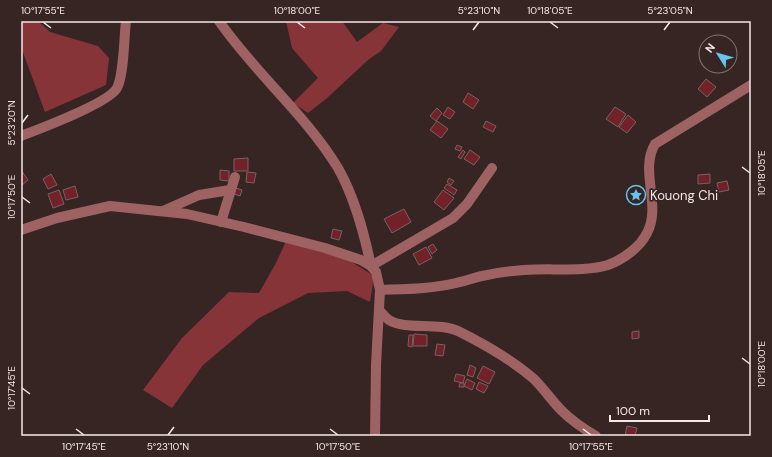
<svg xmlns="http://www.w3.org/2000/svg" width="772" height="457" font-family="'DM Sans',sans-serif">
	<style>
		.forest { fill: #873439 }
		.building { fill: #722128; stroke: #786262 }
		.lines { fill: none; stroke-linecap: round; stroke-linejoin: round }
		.minor { stroke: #9e6263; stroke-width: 10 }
		.ticks { fill: none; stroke: #f5e8e7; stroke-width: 1.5 }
		.labels { text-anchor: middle; stroke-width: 3.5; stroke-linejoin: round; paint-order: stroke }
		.poi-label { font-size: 13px; fill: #f5e8e7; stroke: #372524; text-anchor: start }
		.neatline { fill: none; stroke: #f5e8e7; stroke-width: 1.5 }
		.ticks-label { font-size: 10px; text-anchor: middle; fill: #f5e8e7 }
	</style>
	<rect width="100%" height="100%" fill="#372524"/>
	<g class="forest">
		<path d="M21,21H38L50,32L98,46L109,58L106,85L45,112L21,47Z"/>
		<path d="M286,21H342L357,42L383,23L399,27L381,51L368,60L327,98L308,113L293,103L318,78L292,48Z"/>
		<path d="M287,239L339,254L374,276L370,302L347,291L308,293L259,318L203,365L172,408L143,390L182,338L229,292L259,293L276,263Z"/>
	</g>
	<g class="building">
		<path d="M706,79L716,87L707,97L698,89Z"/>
		<path d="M468,93L479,100L473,109L463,102Z"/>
		<path d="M448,107L455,112L450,119L443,115Z"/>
		<path d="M615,107L626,114L618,127L606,119Z"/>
		<path d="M437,108L442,113L436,121L430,116Z"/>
		<path d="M628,115L636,122L627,133L619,127Z"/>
		<path d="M437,121L448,129L441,138L430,130Z"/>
		<path d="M486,121L496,126L493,132L483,127Z"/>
		<path d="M457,145L462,147L460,151L455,149Z"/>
		<path d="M463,150L465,152L461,159L458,157Z"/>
		<path d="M470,150L480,157L474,165L464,159Z"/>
		<path d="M248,158V171H234V159Z"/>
		<path d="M21,170L28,180L21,186Z"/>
		<path d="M220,170L229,171V181L220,180Z"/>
		<path d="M247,172L256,173L254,183L246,182Z"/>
		<path d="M51,174L57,185L48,189L43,179Z"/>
		<path d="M710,174V183L698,184V175Z"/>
		<path d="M449,178L454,181L451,185L447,182Z"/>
		<path d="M727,181L729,190L719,192L717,183Z"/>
		<path d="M447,184L457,190L454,195L444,188Z"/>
		<path d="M75,186L78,197L66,200L63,190Z"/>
		<path d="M236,188L242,190L240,196L234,194Z"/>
		<path d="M59,190L64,204L53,208L48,194Z"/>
		<path d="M443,190L454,198L444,210L434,202Z"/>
		<path d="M404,209L411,222L392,233L384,219Z"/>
		<path d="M333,229L342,231L339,240L331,238Z"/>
		<path d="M433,244L437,250L432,254L428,247Z"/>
		<path d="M426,247L432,258L419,265L413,254Z"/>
		<path d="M639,331V338L632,339V332Z"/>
		<path d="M414,334L427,335V346H413Z"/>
		<path d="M409,335H413L412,347L408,346Z"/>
		<path d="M437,344L445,345L443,356L435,355Z"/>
		<path d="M470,365L476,368L473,377L467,375Z"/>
		<path d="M483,366L495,372L489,384L477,378Z"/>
		<path d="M456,374L465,376L463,383L454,381Z"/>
		<path d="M467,379L475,383L472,390L464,386Z"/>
		<path d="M479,382L488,386L484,393L476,389Z"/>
		<path d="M460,383H464V387H459Z"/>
		<path d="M627,426L637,428L635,436H625Z"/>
	</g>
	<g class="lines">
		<g class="minor">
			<path d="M219,21C255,73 305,114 338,168C355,198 364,233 371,266L453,218L467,204L492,168"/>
			<path d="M21,136C39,129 109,103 117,88C124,75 124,37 126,21"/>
			<path d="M163,211L199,195L230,190"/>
			<path d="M221,222L235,177"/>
			<path d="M21,230L57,218L110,206L187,214L244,227L325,248L361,260L371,266L376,272L380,290L376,365L375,436"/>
			<path d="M380,290C405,289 431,289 456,283C465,281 473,278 482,276C495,273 510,271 524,270C549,268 585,272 608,265C624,259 640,247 647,233C662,205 639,171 655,144L751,85"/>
			<path d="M380,311C383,314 386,318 389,320C407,331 438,321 460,332C486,345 512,360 534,379C544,389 552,401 562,411C572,421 584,429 596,436"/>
		</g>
	</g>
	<path class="ticks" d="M43,22L51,28M297,22L305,28M550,22L558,28M473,30L479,22M664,30L670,22M22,123L28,115M742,167L750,173M22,197L30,203M742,358L750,364M22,388L30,394M76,429L84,435M330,429L338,435M583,429L591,435M168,435L174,427"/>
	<defs>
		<symbol id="sight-ring" viewBox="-11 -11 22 22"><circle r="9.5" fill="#372524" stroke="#66c4ef" stroke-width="1.5"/><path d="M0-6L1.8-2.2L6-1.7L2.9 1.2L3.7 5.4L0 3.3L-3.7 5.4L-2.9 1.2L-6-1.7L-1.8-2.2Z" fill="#66c4ef"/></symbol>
	</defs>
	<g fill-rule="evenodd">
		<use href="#sight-ring" x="625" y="184" width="22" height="22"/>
	</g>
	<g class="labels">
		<g class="poi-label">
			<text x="650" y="200">Kouong Chi</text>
		</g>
	</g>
	<rect width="772" height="457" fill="none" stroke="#372524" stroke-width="44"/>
	<g transform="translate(718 54) rotate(307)"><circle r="19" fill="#372524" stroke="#837372"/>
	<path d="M0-3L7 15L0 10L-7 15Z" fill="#66c4ef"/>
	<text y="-6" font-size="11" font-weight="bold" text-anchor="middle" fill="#f5e8e7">N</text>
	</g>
	<path d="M610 415v6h99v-6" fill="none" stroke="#f5e8e7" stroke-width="2"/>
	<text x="616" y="415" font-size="12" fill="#f5e8e7" stroke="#372524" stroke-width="3" paint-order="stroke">100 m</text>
	<rect x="22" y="22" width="728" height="413" class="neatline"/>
	<g class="ticks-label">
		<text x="43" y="14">10°17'55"E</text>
		<text x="297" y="14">10°18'00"E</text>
		<text x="479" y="14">5°23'10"N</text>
		<text x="550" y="14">10°18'05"E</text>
		<text x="670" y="14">5°23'05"N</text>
		<text transform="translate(11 123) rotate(-90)" y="4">5°23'20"N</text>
		<text transform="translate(761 173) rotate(-90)" y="4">10°18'05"E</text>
		<text transform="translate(11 197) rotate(-90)" y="4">10°17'50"E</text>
		<text transform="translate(761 364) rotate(-90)" y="4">10°18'00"E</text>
		<text transform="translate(11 388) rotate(-90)" y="4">10°17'45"E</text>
		<text x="84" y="450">10°17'45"E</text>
		<text x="168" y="450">5°23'10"N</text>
		<text x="338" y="450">10°17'50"E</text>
		<text x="591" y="450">10°17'55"E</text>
	</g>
</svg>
